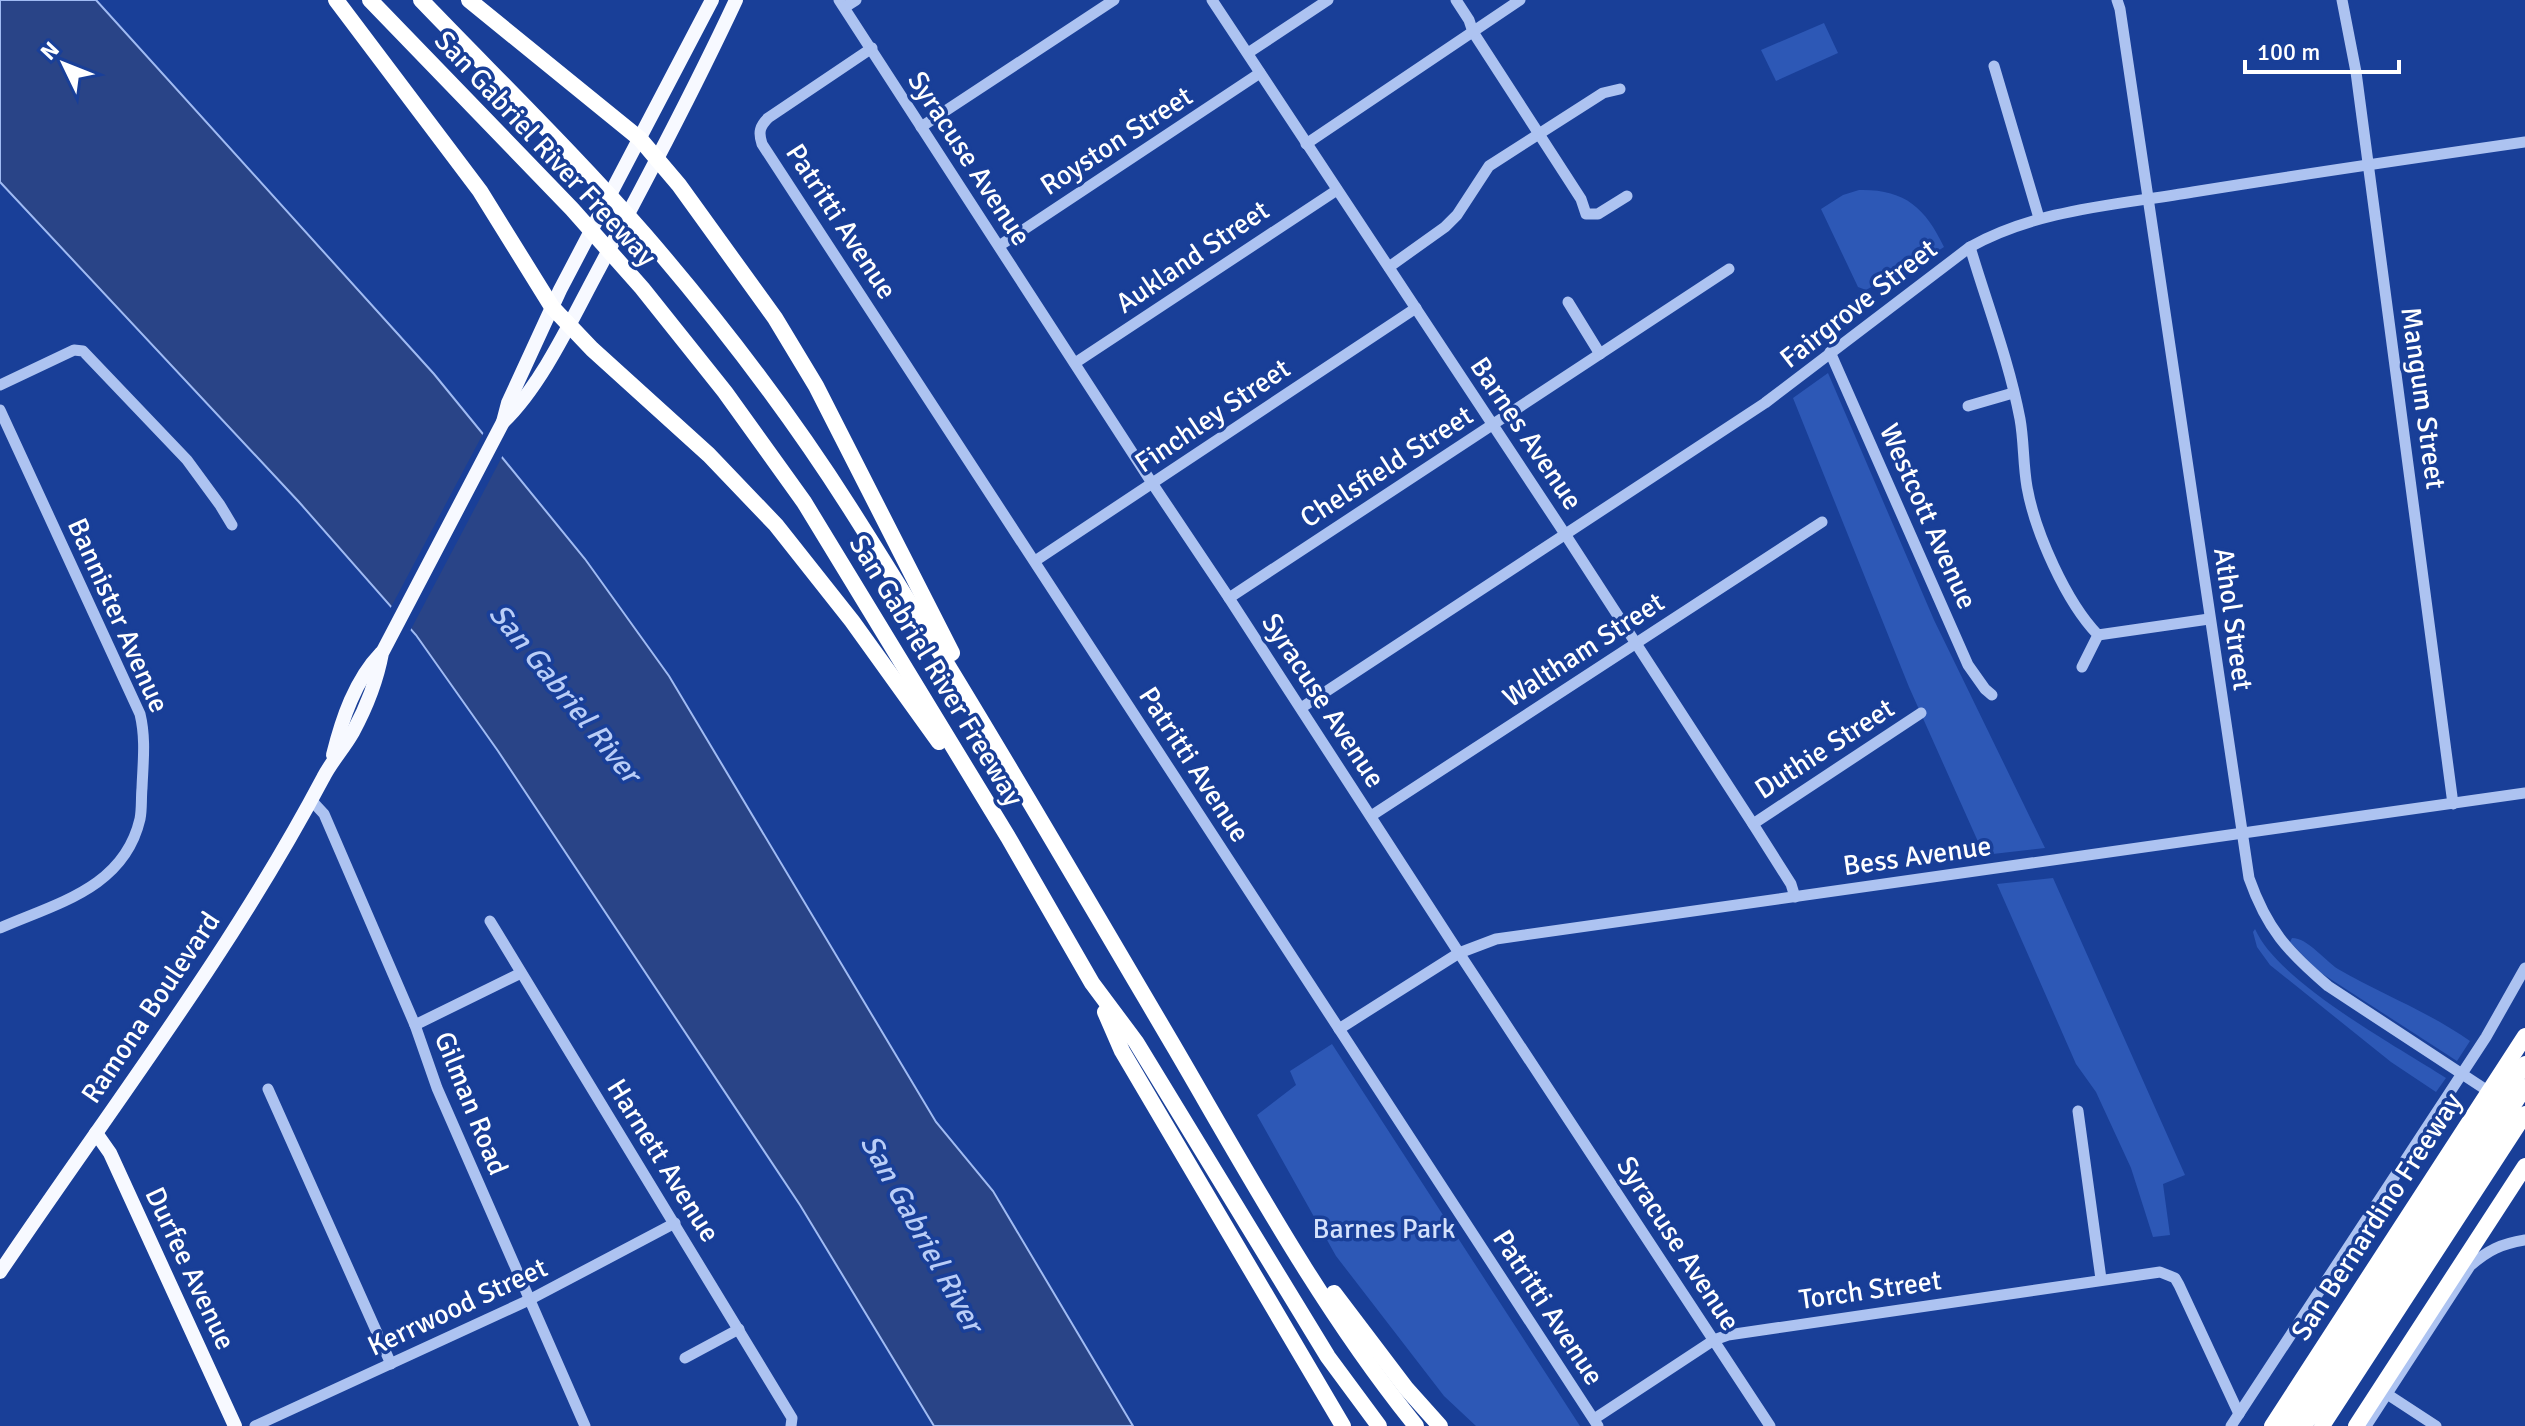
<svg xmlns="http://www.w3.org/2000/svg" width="2525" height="1426" font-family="Signika,sans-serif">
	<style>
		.green { fill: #2d58b6 }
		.water { fill: #294487; stroke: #a0bbf3; stroke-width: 2 }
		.pier { fill: #193f98 }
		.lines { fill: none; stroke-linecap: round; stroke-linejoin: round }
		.minor { stroke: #adc3f1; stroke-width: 11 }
		.major { stroke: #f7f9ff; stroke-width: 14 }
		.highway { stroke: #fff; stroke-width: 16 }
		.labels { text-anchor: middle; stroke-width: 7; stroke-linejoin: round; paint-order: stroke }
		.street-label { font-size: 28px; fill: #fff; stroke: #193f98 }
		.park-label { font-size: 28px; fill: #d4e1fc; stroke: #193f98 }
		.water-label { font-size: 30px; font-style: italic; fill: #b9cdf7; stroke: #193f98 }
	</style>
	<rect width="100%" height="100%" fill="#193f98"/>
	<g class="green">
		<path d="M1824,23L1838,53L1776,81L1761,50Z"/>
		<path d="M1859,190C1904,189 1925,207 1944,247L1919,263H1913L1866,290L1858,287L1821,209L1843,195Z"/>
		<path d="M1828,373L1934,620L2045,848L1984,855L1909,687L1793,398Z"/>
		<path d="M2053,878L2185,1175L2163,1184L2170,1235L2153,1237L2131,1168L2096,1092L2076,1064L1997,884Z"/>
		<path d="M2255,929C2279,983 2395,1045 2446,1078L2436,1092L2391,1062L2270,965L2257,947L2253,932Z"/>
		<path d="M2292,938C2308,938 2324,960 2338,969C2381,994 2429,1012 2470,1041L2457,1061L2318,971L2290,942Z"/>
		<path d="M1332,1044L1580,1426H1476L1444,1396L1336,1256L1257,1115L1296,1085L1290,1071Z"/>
	</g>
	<path class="water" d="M0,0H96L434,374L585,559L669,676L936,1122L993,1191L1133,1426H934L800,1205L498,751L416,635L299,502L0,182Z"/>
	<path class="pier" d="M485,430L504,453L409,633L389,611Z"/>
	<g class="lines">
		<g class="minor">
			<path d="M839,0L1152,483L1229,598L1459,953L1770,1426"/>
			<path d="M1212,0L1565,534L1753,824L1791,884L1795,897"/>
			<path d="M1456,0L1469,20L1473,32L1581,199L1586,214H1598L1627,196"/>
			<path d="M2117,0L2120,9L2249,878C2267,929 2287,951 2328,986L2494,1095"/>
			<path d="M2342,0L2356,72L2453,804"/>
			<path d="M845,7L856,0"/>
			<path d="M872,48L768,118C760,126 758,132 762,144L1598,1426"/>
			<path d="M1248,53L1328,0"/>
			<path d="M1994,66L2039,218"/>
			<path d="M921,127L1114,0"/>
			<path d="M1306,144L1520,0"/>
			<path d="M999,246L1260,73"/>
			<path d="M1970,247C1987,304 2009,361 2020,419C2024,441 2023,464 2027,487C2035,532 2066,602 2098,635L2082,667"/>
			<path d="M1389,267L1445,227L1457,215L1489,166L1603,93L1620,89"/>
			<path d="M1568,302L1600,354"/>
			<path d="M1830,352L1968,665L1985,689L1992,695"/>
			<path d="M1075,363L1337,190"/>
			<path d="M0,385L74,350L83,351L187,460L220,505L232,525"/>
			<path d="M1968,406L2013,393"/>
			<path d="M0,410L140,714C146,739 143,762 142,788C141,798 142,809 140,819C124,888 57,903 0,928"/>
			<path d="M1035,561L1416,308"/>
			<path d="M1229,598L1729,269"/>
			<path d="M2098,635L2209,619"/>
			<path d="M1301,708L1765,403L1970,247C2038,209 2117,205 2193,192C2304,174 2414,158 2525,142"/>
			<path d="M311,800L324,814L415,1025L437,1088L585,1426"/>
			<path d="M1371,816L1822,522"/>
			<path d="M1753,824L1921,713"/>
			<path d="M490,921L792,1418L791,1426"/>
			<path d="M415,1025L521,973"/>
			<path d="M1339,1029L1459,953L1496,939L2525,793"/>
			<path d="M268,1089L391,1364"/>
			<path d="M2078,1111L2101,1279"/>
			<path d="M685,1358L739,1329"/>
			<path d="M2387,1394L2436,1426"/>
			<path d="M1594,1419L1714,1340L1728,1335L2160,1272L2175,1278L2179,1285L2239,1414"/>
			<path d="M255,1426L529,1300L675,1223"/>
			<path d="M2231,1426L2486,1037L2525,968"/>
			<path d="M2366,1426L2470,1266C2488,1250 2501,1244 2525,1240"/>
		</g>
		<g class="major">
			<path d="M503,422C540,387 570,323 594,278C643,186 692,94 736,0"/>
			<path d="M333,755C342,719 355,680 381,653"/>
			<path d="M96,1133L110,1153L235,1426"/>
			<path d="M0,1272C110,1109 231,952 323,778C331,762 344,748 353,732C366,708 377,680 382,653L503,422L508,403L560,290L712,0"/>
		</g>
		<g class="highway">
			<path d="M336,0L480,191L552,307L592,349L709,455L776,525L852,621L939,742"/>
			<path d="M370,0L572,209L642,288L725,392L804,502L1008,837L1092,983L1136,1042L1328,1357L1379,1426"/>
			<path d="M421,0C496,78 574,154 645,235C719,321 789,412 850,508C963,686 1069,868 1176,1050C1250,1177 1323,1311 1416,1426"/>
			<path d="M469,0L640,139L679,185L775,318L816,386L952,653"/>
			<path d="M1105,1012L1122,1051L1343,1426"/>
			<path d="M1334,1293L1406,1388L1440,1426"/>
			<path d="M2272,1426L2525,1036"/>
			<path d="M2288,1426L2525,1064"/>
			<path d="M2304,1426L2525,1087"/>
			<path d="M2322,1426L2525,1114"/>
			<path d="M2356,1426L2525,1166"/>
		</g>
	</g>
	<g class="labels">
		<g class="street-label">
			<text transform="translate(1116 140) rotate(-33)" y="10">Royston Street</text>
			<text transform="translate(546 148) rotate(47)" y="10">San Gabriel River Freeway</text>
			<text transform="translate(970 158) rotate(57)" y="10">Syracuse Avenue</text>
			<text transform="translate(842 221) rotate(57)" y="10">Patritti Avenue</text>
			<text transform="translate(1192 256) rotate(-34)" y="10">Aukland Street</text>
			<text transform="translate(1858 303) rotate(-38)" y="10">Fairgrove Street</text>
			<text transform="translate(2424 398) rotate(82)" y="10">Mangum Street</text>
			<text transform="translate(1212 415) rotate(-34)" y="10">Finchley Street</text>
			<text transform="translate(1527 433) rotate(56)" y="10">Barnes Avenue</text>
			<text transform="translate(1386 466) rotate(-33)" y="10">Chelsfield Street</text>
			<text transform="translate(1929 516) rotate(66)" y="10">Westcott Avenue</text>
			<text transform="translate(119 615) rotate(66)" y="10">Bannister Avenue</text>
			<text transform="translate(2234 619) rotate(82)" y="10">Athol Street</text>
			<text transform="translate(1583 649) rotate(-33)" y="10">Waltham Street</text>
			<text transform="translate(937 670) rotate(59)" y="10">San Gabriel River Freeway</text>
			<text transform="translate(1324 700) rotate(57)" y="10">Syracuse Avenue</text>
			<text transform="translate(1824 748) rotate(-33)" y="10">Duthie Street</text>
			<text transform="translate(1195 764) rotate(57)" y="10">Patritti Avenue</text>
			<text transform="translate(1917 855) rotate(-8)" y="10">Bess Avenue</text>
			<text transform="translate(150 1007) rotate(-56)" y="10">Ramona Boulevard</text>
			<text transform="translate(472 1103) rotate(68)" y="10">Gilman Road</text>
			<text transform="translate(664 1160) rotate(58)" y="10">Harnett Avenue</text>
			<text transform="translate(2376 1216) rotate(-57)" y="10">San Bernardino Freeway</text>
			<text transform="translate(1679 1243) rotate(57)" y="10">Syracuse Avenue</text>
			<text transform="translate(191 1268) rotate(65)" y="10">Durfee Avenue</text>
			<text transform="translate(1870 1289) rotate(-8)" y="10">Torch Street</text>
			<text transform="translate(457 1306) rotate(-25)" y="10">Kerrwood Street</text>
			<text transform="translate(1549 1307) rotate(57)" y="10">Patritti Avenue</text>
		</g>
		<g class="park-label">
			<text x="1384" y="1238">Barnes Park</text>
		</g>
		<g class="water-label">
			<text transform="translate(565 693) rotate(51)" y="10">San Gabriel River</text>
			<text transform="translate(922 1233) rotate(61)" y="10">San Gabriel River</text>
		</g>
	</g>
	<g transform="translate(64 64) rotate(313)" stroke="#193f98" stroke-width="6" paint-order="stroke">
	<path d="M0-6L14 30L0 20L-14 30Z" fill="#ffffff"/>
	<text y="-12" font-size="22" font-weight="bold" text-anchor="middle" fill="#ffffff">N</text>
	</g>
	<path d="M2245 60v12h154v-12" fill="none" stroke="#ffffff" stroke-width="4"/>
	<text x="2257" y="60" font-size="24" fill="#ffffff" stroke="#193f98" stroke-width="6" paint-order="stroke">100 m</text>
</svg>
